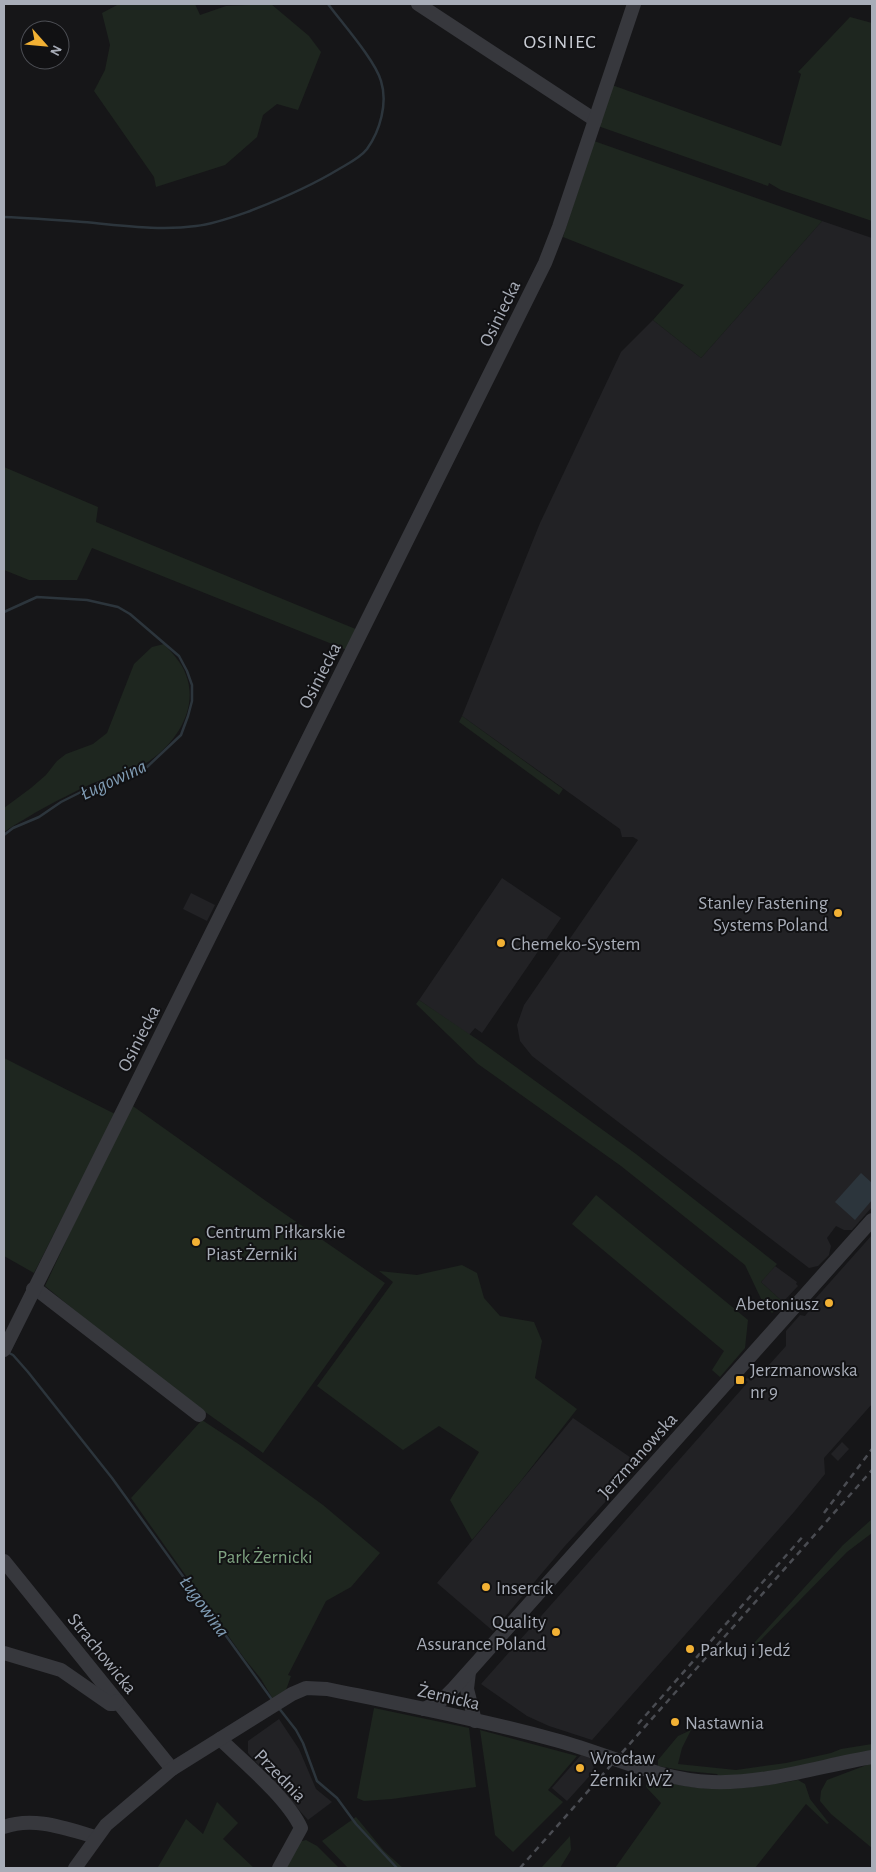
<svg xmlns="http://www.w3.org/2000/svg" width="876" height="1872" font-family="'Alegreya Sans',sans-serif">
	<style>
		.built { fill: #222225 }
		.green { fill: #1e261f }
		.water { fill: #2c353c }
		.lines { fill: none; stroke-linecap: round; stroke-linejoin: round }
		.stream { stroke: #2c353c; stroke-width: 2.5 }
		.minor { stroke: #37383d; stroke-width: 14 }
		.rail { stroke: #4a4c52; stroke-width: 2.5; stroke-dasharray: 6 5; stroke-linecap: butt }
		.poi-dot { fill: #f2b134; stroke: #111113; stroke-width: 2 }
		.labels { text-anchor: middle; stroke-width: 4; stroke-linejoin: round; paint-order: stroke }
		.street-label { font-size: 19px; fill: #a8adb8; stroke: #111113 }
		.poi-label { font-size: 19px; fill: #a8adb8; stroke: #111113; text-anchor: start }
		.park-label { font-size: 19px; fill: #7fa381; stroke: #111113 }
		.neighbourhood-label { font-size: 20px; letter-spacing: 1px; fill: #c9ccd4; stroke: #111113 }
		.water-label { font-size: 20px; font-style: italic; fill: #7f9bb3; stroke: #111113 }
	</style>
	<rect width="100%" height="100%" fill="#161618"/>
	<g class="built">
		<path d="M822,221L872,238V1207L852,1230H844L836,1226L827,1238L831,1246L829,1255L818,1266L809,1268L532,1056L520,1041L517,1025L524,1005L638,840L633,837H622L620,829L462,716L540,523L621,352L653,320L701,358Z"/>
		<path d="M502,878L561,918L482,1033L475,1028L469,1035L419,1000Z"/>
		<path d="M191,893L215,905L207,921L183,909Z"/>
		<path d="M872,1235V1404L824,1458L825,1474L794,1512L592,1740L549,1726L527,1716L481,1684L748,1382L744,1379L759,1376L786,1346V1331L800,1315L805,1316L808,1312L807,1308Z"/>
		<path d="M775,1266L797,1282L796,1284L798,1286L783,1302L761,1282Z"/>
		<path d="M573,1418L640,1464L564,1547L493,1631L437,1583Z"/>
		<path d="M842,1442L849,1449L838,1461L831,1454Z"/>
		<path d="M279,1719L299,1749L316,1789L332,1802L308,1820L248,1753V1741Z"/>
		<path d="M581,1755L593,1759V1766L595,1770L567,1801L552,1788Z"/>
	</g>
	<g class="green">
		<path d="M119,4H195L200,15L226,6L271,4L309,36L321,52L298,110L277,104L263,115L257,137L225,165L156,187L154,177L94,91L105,70L110,45L102,13Z"/>
		<path d="M850,17L872,23V221L781,190L769,183L768,186L598,126L612,85L781,146L801,74L798,72Z"/>
		<path d="M594,141L822,221L701,358L653,320L684,285L563,237Z"/>
		<path d="M4,467L98,507L96,522L358,630L347,650L92,548L77,580H29L4,570Z"/>
		<path d="M164,644C172,653 182,663 186,675C200,711 172,749 141,766C126,775 107,777 91,784C61,798 31,814 4,832V808L31,788L46,775L57,761L66,754L93,744L107,733L134,664L152,647Z"/>
		<path d="M462,716L563,789L559,795L459,722Z"/>
		<path d="M419,1000L484,1044L636,1154L777,1264L761,1282L783,1302L772,1313L763,1303L745,1265L621,1166L478,1064L416,1004Z"/>
		<path d="M4,1058L115,1114L34,1273L4,1256Z"/>
		<path d="M130,1104L266,1201L385,1283L263,1453L153,1375L45,1286Z"/>
		<path d="M596,1195L748,1320L745,1348L720,1377L712,1370L724,1351L572,1224Z"/>
		<path d="M462,1265L477,1273L484,1298L500,1316L534,1322L542,1341L535,1378L577,1409L520,1482L472,1540L450,1500L479,1452L439,1426L403,1450L317,1386L393,1282L379,1271L417,1275Z"/>
		<path d="M202,1420L243,1447L323,1505L380,1553L351,1587L326,1601L288,1675L291,1676L286,1690L273,1699L261,1679L244,1658L131,1498Z"/>
		<path d="M872,1519V1533L847,1552L756,1645L754,1643L843,1545Z"/>
		<path d="M374,1708L469,1728L476,1787L392,1799L364,1801L357,1798Z"/>
		<path d="M480,1730L577,1756L548,1790L563,1802L513,1852L495,1835Z"/>
		<path d="M691,1730L682,1748L678,1764L736,1770L786,1763L831,1753L841,1749L872,1744V1752L768,1773L720,1777L717,1774L686,1771L658,1766V1760L678,1736Z"/>
		<path d="M872,1763V1848L831,1814L820,1801L821,1791L827,1780Z"/>
		<path d="M649,1778C707,1794 740,1790 798,1780L805,1784L810,1799L829,1823L827,1824L806,1804L755,1868H615L661,1803L647,1788L646,1786Z"/>
		<path d="M217,1802L238,1823L223,1839L254,1868H160L158,1867L186,1819L203,1834Z"/>
		<path d="M356,1817L384,1851L403,1868H348L322,1841Z"/>
		<path d="M570,1836L571,1850L560,1868H541Z"/>
		<path d="M306,1840L317,1846L339,1868H283L298,1842Z"/>
	</g>
	<path class="water" d="M861,1173L872,1183V1200L855,1220L835,1202Z"/>
	<g class="lines">
		<g class="stream">
			<path d="M4,217C30,218 57,220 83,222C120,225 158,231 196,226C214,224 233,217 250,211C281,199 311,186 339,169C349,163 360,158 367,149C380,131 388,103 381,81C375,60 342,23 328,4"/>
			<path d="M4,612L37,597L87,600L118,607L130,614L179,656L187,671L192,685V701L188,716L181,735L147,767L99,783L61,802L39,817L13,828L4,835"/>
			<path d="M7,1352L13,1355L28,1372L112,1478L273,1701"/>
			<path d="M278,1707L296,1730L303,1743L317,1781L337,1798L356,1824L397,1868"/>
		</g>
		<g class="minor">
			<path d="M418,4L595,120"/>
			<path d="M33,1289L40,1292L199,1415"/>
			<path d="M4,1350L545,263L559,227L634,4"/>
			<path d="M4,1561L172,1769"/>
			<path d="M4,1653L61,1670L110,1704H114L117,1701"/>
			<path d="M469,1672L467,1689L475,1721"/>
			<path d="M424,1709L442,1700L454,1688L872,1220"/>
			<path d="M220,1739C244,1762 288,1799 301,1828L279,1868"/>
			<path d="M4,1827C34,1816 67,1829 96,1837"/>
			<path d="M75,1868L106,1825L172,1769L292,1694L306,1688L327,1689C405,1705 483,1720 559,1741C610,1755 659,1780 712,1782C766,1784 820,1766 872,1757"/>
		</g>
		<g class="rail">
			<path d="M824,1513L872,1449"/>
			<path d="M638,1724L805,1534"/>
			<path d="M520,1868L872,1470"/>
		</g>
	</g>
	<g class="poi-dot">
		<circle cx="838" cy="913" r="5"/>
		<circle cx="501" cy="943" r="5"/>
		<circle cx="196" cy="1242" r="5"/>
		<circle cx="829" cy="1303" r="5"/>
		<rect x="735" y="1375" width="10" height="10" rx="2.5"/>
		<circle cx="486" cy="1587" r="5"/>
		<circle cx="556" cy="1632" r="5"/>
		<circle cx="690" cy="1649" r="5"/>
		<circle cx="675" cy="1722" r="5"/>
		<circle cx="580" cy="1768" r="5"/>
	</g>
	<g class="labels">
		<g class="street-label">
			<text transform="translate(499 313) rotate(-64)" y="7">Osiniecka</text>
			<text transform="translate(319 675) rotate(-63)" y="7">Osiniecka</text>
			<text transform="translate(138 1038) rotate(-63)" y="7">Osiniecka</text>
			<text transform="translate(637 1455) rotate(-48)" y="7">Jerzmanowska</text>
			<text transform="translate(103 1653) rotate(51)" y="7">Strachowicka</text>
			<text transform="translate(449 1696) rotate(13)" y="7">Żernicka</text>
			<text transform="translate(281 1775) rotate(46)" y="7">Przednia</text>
		</g>
		<g class="poi-label">
			<text x="828" y="909" text-anchor="end">Stanley Fastening<tspan x="828" dy="22">Systems Poland</tspan></text>
			<text x="511" y="950">Chemeko-System</text>
			<text x="206" y="1238">Centrum Piłkarskie<tspan x="206" dy="22">Piast Żerniki</tspan></text>
			<text x="819" y="1310" text-anchor="end">Abetoniusz</text>
			<text x="750" y="1376">Jerzmanowska<tspan x="750" dy="22">nr 9</tspan></text>
			<text x="496" y="1594">Insercik</text>
			<text x="546" y="1628" text-anchor="end">Quality<tspan x="546" dy="22">Assurance Poland</tspan></text>
			<text x="700" y="1656">Parkuj i Jedź</text>
			<text x="685" y="1729">Nastawnia</text>
			<text x="590" y="1764">Wrocław<tspan x="590" dy="22">Żerniki WŻ</tspan></text>
		</g>
		<g class="park-label">
			<text x="265" y="1563">Park Żernicki</text>
		</g>
		<g class="neighbourhood-label">
			<text x="560" y="48">OSINIEC</text>
		</g>
		<g class="water-label">
			<text transform="translate(113 779) rotate(-25)" y="7">Ługowina</text>
			<text transform="translate(205 1606) rotate(54)" y="7">Ługowina</text>
		</g>
	</g>
	<rect width="876" height="1872" fill="none" stroke="#a8adb8" stroke-width="10"/>
	<g transform="translate(45 45) rotate(117)"><circle r="24" fill="#111113" stroke="#4d4f55"/>
	<path d="M0-4L9 19L0 12L-9 19Z" fill="#f2b134"/>
	<text y="-8" font-size="14" font-weight="bold" text-anchor="middle" fill="#a8adb8">N</text>
	</g>
</svg>
